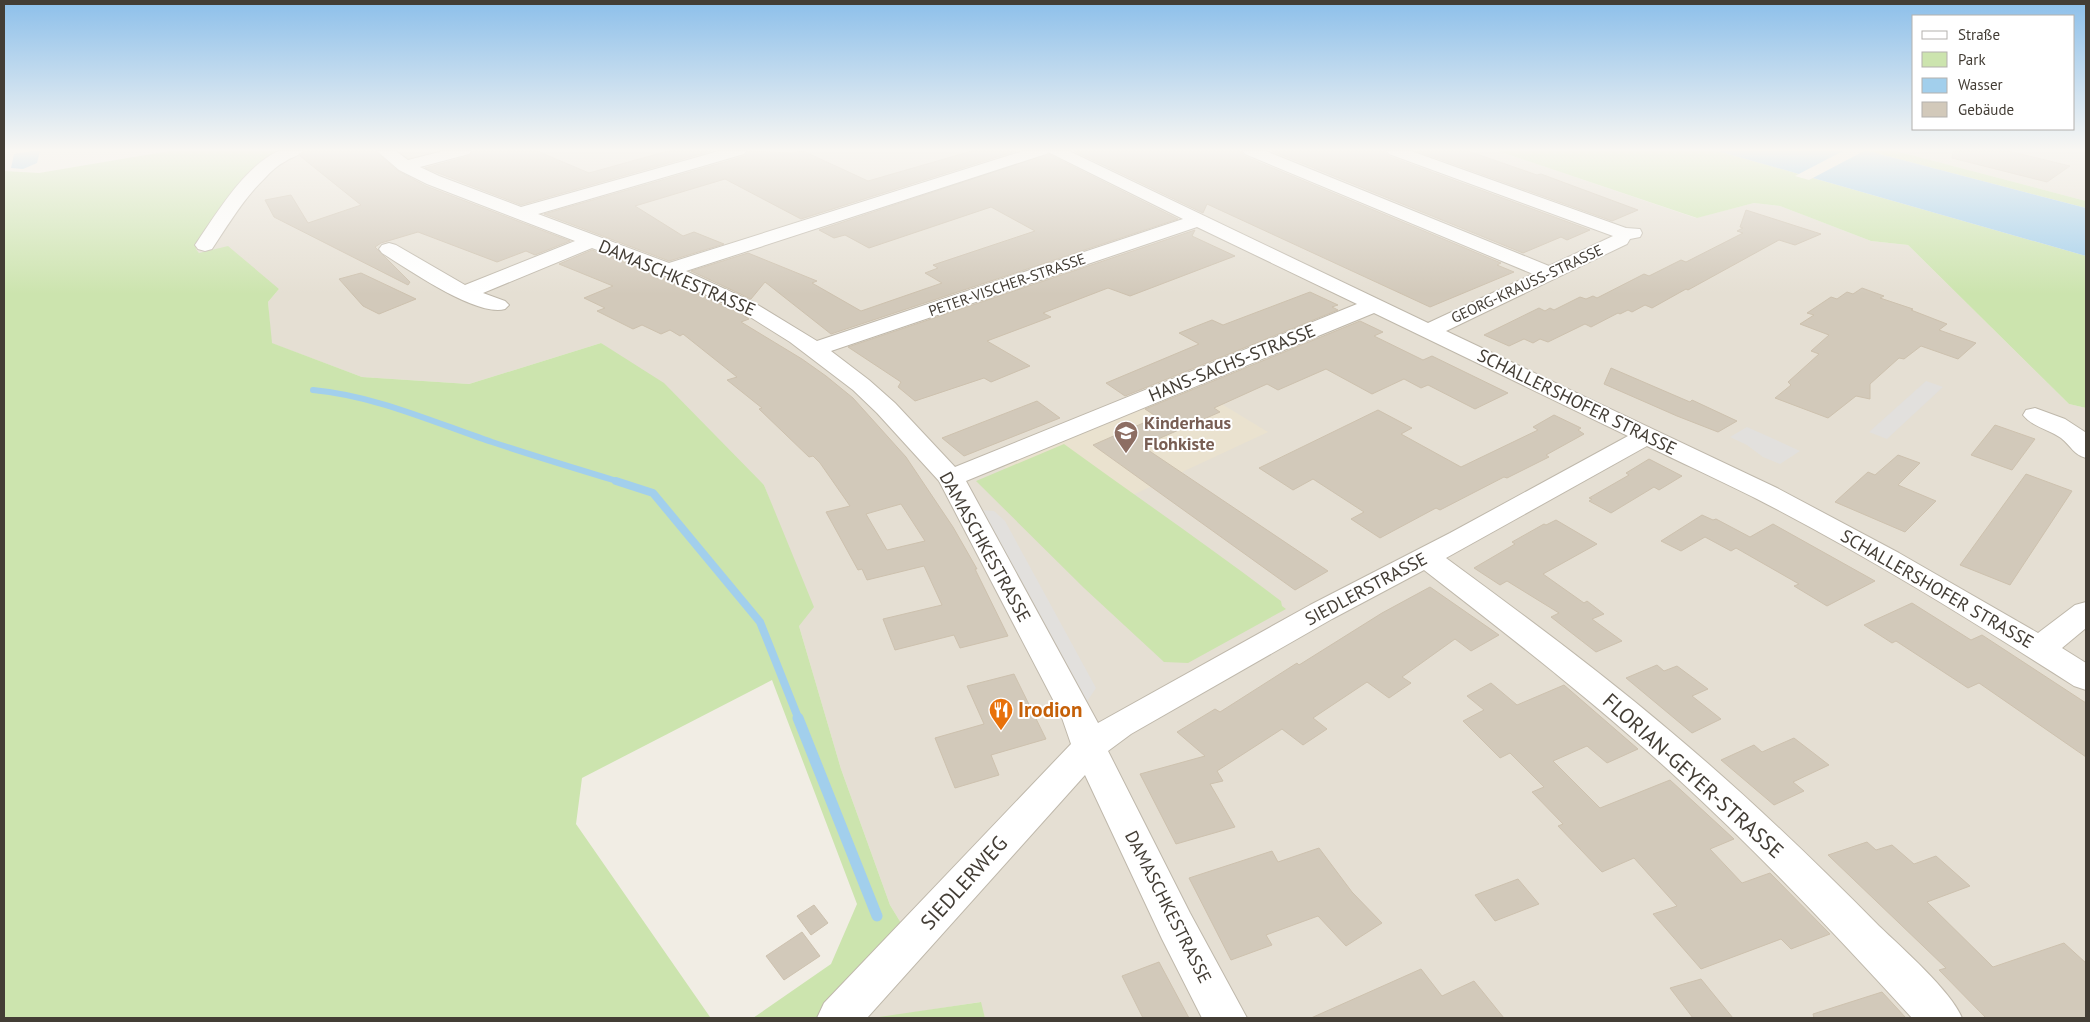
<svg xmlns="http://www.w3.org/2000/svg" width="2090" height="1022" font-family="'PT Sans',sans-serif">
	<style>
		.residential { fill: #e5dfd3 }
		.education { fill: #eae2cf }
		.green { fill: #cce4ae }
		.parking { fill: #e2e0dd }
		.water { fill: #a2cfec }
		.pier { fill: #f1ede4 }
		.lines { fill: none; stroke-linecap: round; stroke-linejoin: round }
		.stream-far2 { stroke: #a2cfec; stroke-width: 6 }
		.stream-far1 { stroke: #a2cfec; stroke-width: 8 }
		.stream { stroke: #a2cfec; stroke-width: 11 }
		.building { fill: #d2c9ba; stroke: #cdc1ae; fill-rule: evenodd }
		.minor-casing { stroke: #bfb8ab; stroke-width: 2 }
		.minor { fill: #fff; fill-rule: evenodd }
		.labels { text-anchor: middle; stroke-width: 4; stroke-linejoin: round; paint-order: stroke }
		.far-street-label { font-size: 15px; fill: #433d35; stroke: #fff }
		.street-label { font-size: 18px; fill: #433d35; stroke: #fff }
		.education-label { font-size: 18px; font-weight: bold; fill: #785e54; stroke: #fff; text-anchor: start }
		.near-food-label { font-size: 21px; font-weight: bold; fill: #c56008; stroke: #fff; text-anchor: start }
		.near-street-label { font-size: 21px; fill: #433d35; stroke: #fff }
	</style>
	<rect width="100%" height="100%" fill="#f1ede4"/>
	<g class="residential">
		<path d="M280,151H1498L1696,218L1754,203L1780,206L1871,241L1908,245L2069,404L2086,408V1018H985L980,1002L878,1018H816L904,928L890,905L841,769L799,626L779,524L764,485L601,343L469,384L362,377L271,343L268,302L279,289L199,253L196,250L198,240L257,166L268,156Z"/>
		<path d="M1896,151H2086V201Z"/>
	</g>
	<path class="education" d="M1195,388L1268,432L1079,520L1003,466Z"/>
	<g class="green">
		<path d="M169,151H280L268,156L257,166L198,240L196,249L199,253L228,246L279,289L268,302L272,343L362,377L469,384L601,343L664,383L764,485L814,607L799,626L841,769L890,905L904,928L816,1018H753L831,964L857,904L772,680L582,778L576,824L710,1017L715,1018H4V171L39,173Z"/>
		<path d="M1498,151H1718L2086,256V408L2069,404L1908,245L1871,241L1780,206L1754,203L1697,218Z"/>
		<path d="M1868,151H1896L2086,201V208Z"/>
		<path d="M1064,444C1137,497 1210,547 1281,601L1282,606L1286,609L1188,663L1164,662L1084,588L976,481Z"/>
		<path d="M981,1002L985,1018H878L879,1017Z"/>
	</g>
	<g class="parking">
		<path d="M1926,381L1943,387L1887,439L1869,432Z"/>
		<path d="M1747,427L1765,435L1800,451L1780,464L1763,457L1747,445L1730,437Z"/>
		<path d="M979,510L994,511L1005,521L1096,688L1078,715Z"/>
	</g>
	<g class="water">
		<path d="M33,151H40L37,163L23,169L11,168L14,154Z"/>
		<path d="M1718,151H1868L2086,208V256Z"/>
	</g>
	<path class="pier" d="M1843,151H1864L1809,180L1795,176Z"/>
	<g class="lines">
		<path class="stream-far2" d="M313,390C376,396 433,422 492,442C534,456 577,469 620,482"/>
		<path class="stream-far1" d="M616,481L653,493L760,622L799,720"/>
		<path class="stream" d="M798,718L877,916"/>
	</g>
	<g class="building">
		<path d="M304,151H375L398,171L426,186L570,241L535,255L526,251L497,262L418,232L381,243L375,247L410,282L408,285L274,217L265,200L291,195L308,223L361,205L300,156Z"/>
		<path d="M473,151H537L589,173L668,151H711L521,205L425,168L469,156Z"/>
		<path d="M748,151L791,153L803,151L868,181L972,151H1016L801,219L725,179L635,206L683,236L694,232L724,244L669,261L544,214L745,156Z"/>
		<path d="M1074,151H1241L1244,156L1501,263L1497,265L1514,272L1430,307L1207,204L1203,213Z"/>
		<path d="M1272,151H1385L1388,156L1590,230L1567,240L1561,237L1523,253Z"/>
		<path d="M1417,151H1468L1537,175L1541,174L1638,210L1612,221Z"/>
		<path d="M1953,151H2008L2070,166L2047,182L1952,158Z"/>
		<path d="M1048,154L1178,219L831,334L765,282L751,299L691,271L748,253L817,281L812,283L861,311L942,283L925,273L938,268L933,265L1035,231L991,207L869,248L845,235L834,238L819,230Z"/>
		<path d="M1746,210L1821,234L1795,245L1779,240L1688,290L1686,289L1652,308L1645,305L1632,312L1628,310L1620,314L1618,313L1591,327L1585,324L1548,342L1540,339L1533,343L1524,339L1509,346L1484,335L1539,308L1545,311L1550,308L1554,310L1580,297L1586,299L1593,296L1597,298L1644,274L1649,276L1681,260L1686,262L1743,233L1737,231L1743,228L1740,227Z"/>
		<path d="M1195,230L1192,236L1235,256L1130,296L1108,288L1043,313L1051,317L987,341L1030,366L991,382L984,378L915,401L898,387L901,382L848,347Z"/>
		<path d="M592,250L660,276L738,312L749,319L741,322L802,359L826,376L853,398L906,457L953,527L977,569H975L1008,636L960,648L954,635L895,650L883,619L942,605L924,566L867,580L862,569L858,570L826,512L850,506L820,463L813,456L809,457L759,409L762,408L727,380L737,377L683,334L680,336L670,330L661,334L642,325L633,329L597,311L605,308L584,298L613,286L559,264ZM901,504L925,541L887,550L866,514Z"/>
		<path d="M361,273L416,299L379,314L363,306L339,279Z"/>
		<path d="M1862,288L1884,296L1880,298L1913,309L1911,310L1947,324L1939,330L1976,343L1958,359L1921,346L1904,359L1899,358L1870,384V399L1856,396L1828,418L1775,398L1791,385L1788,382L1819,354L1811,351L1829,335L1800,324L1814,315L1807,313L1831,297L1837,299L1847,292L1853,294Z"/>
		<path d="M1310,292L1338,305L1332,307L1338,310L1125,396L1106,383L1199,344L1179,333L1212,320L1223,325Z"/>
		<path d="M1360,321L1383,332L1374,336L1423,360L1432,356L1508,393L1475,409L1428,385L1421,388L1404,379L1372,394L1326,369L1278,390L1267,384L1214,408L1220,412L1142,446L1328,571L1295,590L1093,445L1157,417L1145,409Z"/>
		<path d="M1611,368L1690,402L1692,400L1737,421L1718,432L1677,416L1604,384Z"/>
		<path d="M1037,401L1060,418L964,456L942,438Z"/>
		<path d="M1378,410L1412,428L1401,434L1461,467L1538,430L1533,427L1554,415L1581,428L1578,430L1584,434L1546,455L1549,457L1507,478L1504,477L1440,510L1436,508L1380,538L1351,519L1364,512L1313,479L1293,490L1259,468Z"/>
		<path d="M1995,425L2035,439L2012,470L1971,455Z"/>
		<path d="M1898,455L1920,463L1898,485L1936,501L1905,532L1835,502L1868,472L1875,475Z"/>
		<path d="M1649,459L1682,476L1659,490L1654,487L1611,513L1589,501L1592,499L1589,498L1629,475L1626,473Z"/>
		<path d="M2026,474L2072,491L2010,585L1960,565Z"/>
		<path d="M1702,515L1713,520L1716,519L1750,537L1773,524L1875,581L1827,606L1794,586L1799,584L1736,548L1731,551L1705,537L1681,551L1661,541Z"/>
		<path d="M1556,520L1597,544L1543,574L1584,603L1587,601L1604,614L1592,619L1622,641L1596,652L1551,617L1559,613L1507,581L1500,585L1474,568L1515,544L1512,542L1544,524L1546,525Z"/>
		<path d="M1430,587L1499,635L1471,651L1455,639L1402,677L1411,683L1389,698L1367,682L1313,718L1327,729L1303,745L1282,729L1217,771L1223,781L1210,784L1235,827L1176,844L1140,774L1205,756L1177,732L1215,709L1220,712L1297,663L1299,665L1382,613Z"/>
		<path d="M1912,603L1971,640L1982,635L2086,703V757L1979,683L1968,688L1896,641L1892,643L1864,625Z"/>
		<path d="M1657,665L1664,671L1677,666L1708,689L1692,696L1721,719L1692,733L1626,678Z"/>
		<path d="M1014,674L1046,739L991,755L999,775L955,788L935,738L984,724L967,686Z"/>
		<path d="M1491,683L1517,705L1564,685L1638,749L1607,763L1587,746L1553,761L1600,808L1670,780L1734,839L1710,849L1742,883L1770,873L1830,934L1791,949L1781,939L1701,969L1653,914L1677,906L1634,858L1602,872L1558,826L1563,824L1532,792L1544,787L1510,753L1500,758L1463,721L1484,710L1467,696Z"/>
		<path d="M1794,738L1829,765L1793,782L1804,791L1774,805L1721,760L1754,745L1762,752Z"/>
		<path d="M1867,842L1876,850L1892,845L1914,864L1936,856L1970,886L1927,902L1993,967L2064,943L2086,963V1018H1986L1939,970L1946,968L1828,855Z"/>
		<path d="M1319,848L1352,892L1382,923L1346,946L1318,916L1266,935L1272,945L1231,960L1189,878L1272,851L1278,862Z"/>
		<path d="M1518,879L1539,904L1495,921L1475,895Z"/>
		<path d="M814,905L828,923L811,935L797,916Z"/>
		<path d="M802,932L820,956L784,980L766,956Z"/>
		<path d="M1159,962L1189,1018H1143L1122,976Z"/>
		<path d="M1421,969L1442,996L1474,981L1504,1018H1311Z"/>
		<path d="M1701,979L1733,1018H1693L1670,988Z"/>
		<path d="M1882,992L1906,1018H1814L1813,1014Z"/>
	</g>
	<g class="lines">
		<defs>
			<g id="minor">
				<path d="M279,151H302C298,157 291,157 286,161C278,165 271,171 265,178C244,198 228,225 212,249L205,251L198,249L195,245C215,216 245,165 279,151Z"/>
				<path d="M377,151H396L408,160L443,151H471L469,154L420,167L439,176L521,207L719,151H746L744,154L538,214L669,263L1023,151H1069L1428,323L1533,274L1245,154L1243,151H1266L1549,266L1613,236L1389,154L1387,151H1411L1626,228L1640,229L1642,233L1640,237L1630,239L1627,244L1446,331L1777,488L1899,553L2038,633L2075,605L2086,602V628L2062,648L2086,663V690L2074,686C1971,620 1866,555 1757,499C1721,481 1684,464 1647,446L1446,558C1522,614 1598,670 1670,731C1743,792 1812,858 1879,926C1902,948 1951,991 1962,1018H1912C1836,935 1759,853 1676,777C1596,703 1510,637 1424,570L1332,619L1131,734L1108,751L1190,913L1247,1018H1202L1162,939L1085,775L867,1018H817L824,1003L1071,744L1061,715L939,481L877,413L853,390L790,342L739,310L661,274L592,248L483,293L505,301L509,305L505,309C476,317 408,269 382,253L379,249L382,245L389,243L396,245L465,285L575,241L427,184L399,170ZM1048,152L1183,219L817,341L753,302L686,271L1046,154ZM1197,227L1357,304L955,467L895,403L869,380L831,351ZM1374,313L1628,436L1450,533L1310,605L1098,723L966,481Z"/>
				<path d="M2035,408L2065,419L2085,432L2086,434V458C2074,455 2071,446 2061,438C2050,430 2031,426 2023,415L2026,410Z"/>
			</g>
		</defs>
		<use href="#minor" class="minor-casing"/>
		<use href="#minor" class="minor"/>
	</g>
	<linearGradient id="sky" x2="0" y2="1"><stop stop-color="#8cbfea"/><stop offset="0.51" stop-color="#f9f7f3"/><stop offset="1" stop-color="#f9f7f3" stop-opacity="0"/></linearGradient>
	<rect width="2090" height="294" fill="url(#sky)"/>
	<defs>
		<symbol id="school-pin" viewBox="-11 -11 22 30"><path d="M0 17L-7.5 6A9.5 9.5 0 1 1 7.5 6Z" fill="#8d6e63" stroke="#fff"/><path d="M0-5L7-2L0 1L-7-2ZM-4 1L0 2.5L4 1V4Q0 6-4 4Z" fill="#fff"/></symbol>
		<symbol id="restaurant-pin" viewBox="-11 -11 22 30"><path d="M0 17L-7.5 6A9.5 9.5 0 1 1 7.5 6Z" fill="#e8710a" stroke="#fff"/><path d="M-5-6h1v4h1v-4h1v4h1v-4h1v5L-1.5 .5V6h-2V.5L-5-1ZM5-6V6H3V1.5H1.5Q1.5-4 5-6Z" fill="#fff"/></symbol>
	</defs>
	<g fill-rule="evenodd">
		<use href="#school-pin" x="1112" y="419" width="28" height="38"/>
		<use href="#restaurant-pin" x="987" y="696" width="28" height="38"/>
	</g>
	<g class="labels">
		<g class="far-street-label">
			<text transform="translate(1527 284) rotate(-25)" y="5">GEORG-KRAUSS-STRASSE</text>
			<text transform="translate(1007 285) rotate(-19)" y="5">PETER-VISCHER-STRASSE</text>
		</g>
		<g class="street-label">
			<text transform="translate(677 278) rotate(23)" y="6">DAMASCHKESTRASSE</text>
			<text transform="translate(1232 363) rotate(-22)" y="6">HANS-SACHS-STRASSE</text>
			<text transform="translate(1577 402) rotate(26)" y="6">SCHALLERSHOFER STRASSE</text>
			<text transform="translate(985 547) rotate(61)" y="6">DAMASCHKESTRASSE</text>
			<text transform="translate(1366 589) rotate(-28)" y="6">SIEDLERSTRASSE</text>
			<text transform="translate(1937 589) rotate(30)" y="6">SCHALLERSHOFER STRASSE</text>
			<text transform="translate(1168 907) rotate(63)" y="6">DAMASCHKESTRASSE</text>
		</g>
		<g class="education-label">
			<text x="1144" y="429">Kinderhaus<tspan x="1144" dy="21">Flohkiste</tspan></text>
		</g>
		<g class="near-food-label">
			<text x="1018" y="717">Irodion</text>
		</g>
		<g class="near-street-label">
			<text transform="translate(1693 776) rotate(42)" y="7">FLORIAN-GEYER-STRASSE</text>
			<text transform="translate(964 883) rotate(-48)" y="7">SIEDLERWEG</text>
		</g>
	</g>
	<rect width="2090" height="1022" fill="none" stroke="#433d35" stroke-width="10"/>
	<rect x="1912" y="15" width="162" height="115" fill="#ffffff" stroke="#b4b1ae"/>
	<rect x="1922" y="31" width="25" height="8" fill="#ffffff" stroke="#b4b1ae"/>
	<text x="1958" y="40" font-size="15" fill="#433d35">Straße</text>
	<rect x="1922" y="52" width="25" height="15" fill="#cce4ae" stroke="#b4b1ae"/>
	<text x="1958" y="65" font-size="15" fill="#433d35">Park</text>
	<rect x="1922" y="78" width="25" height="15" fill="#a2cfec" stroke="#b4b1ae"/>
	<text x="1958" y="90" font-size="15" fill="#433d35">Wasser</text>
	<rect x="1922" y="102" width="25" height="15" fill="#d2c9ba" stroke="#b4b1ae"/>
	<text x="1958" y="115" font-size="15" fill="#433d35">Gebäude</text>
</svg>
